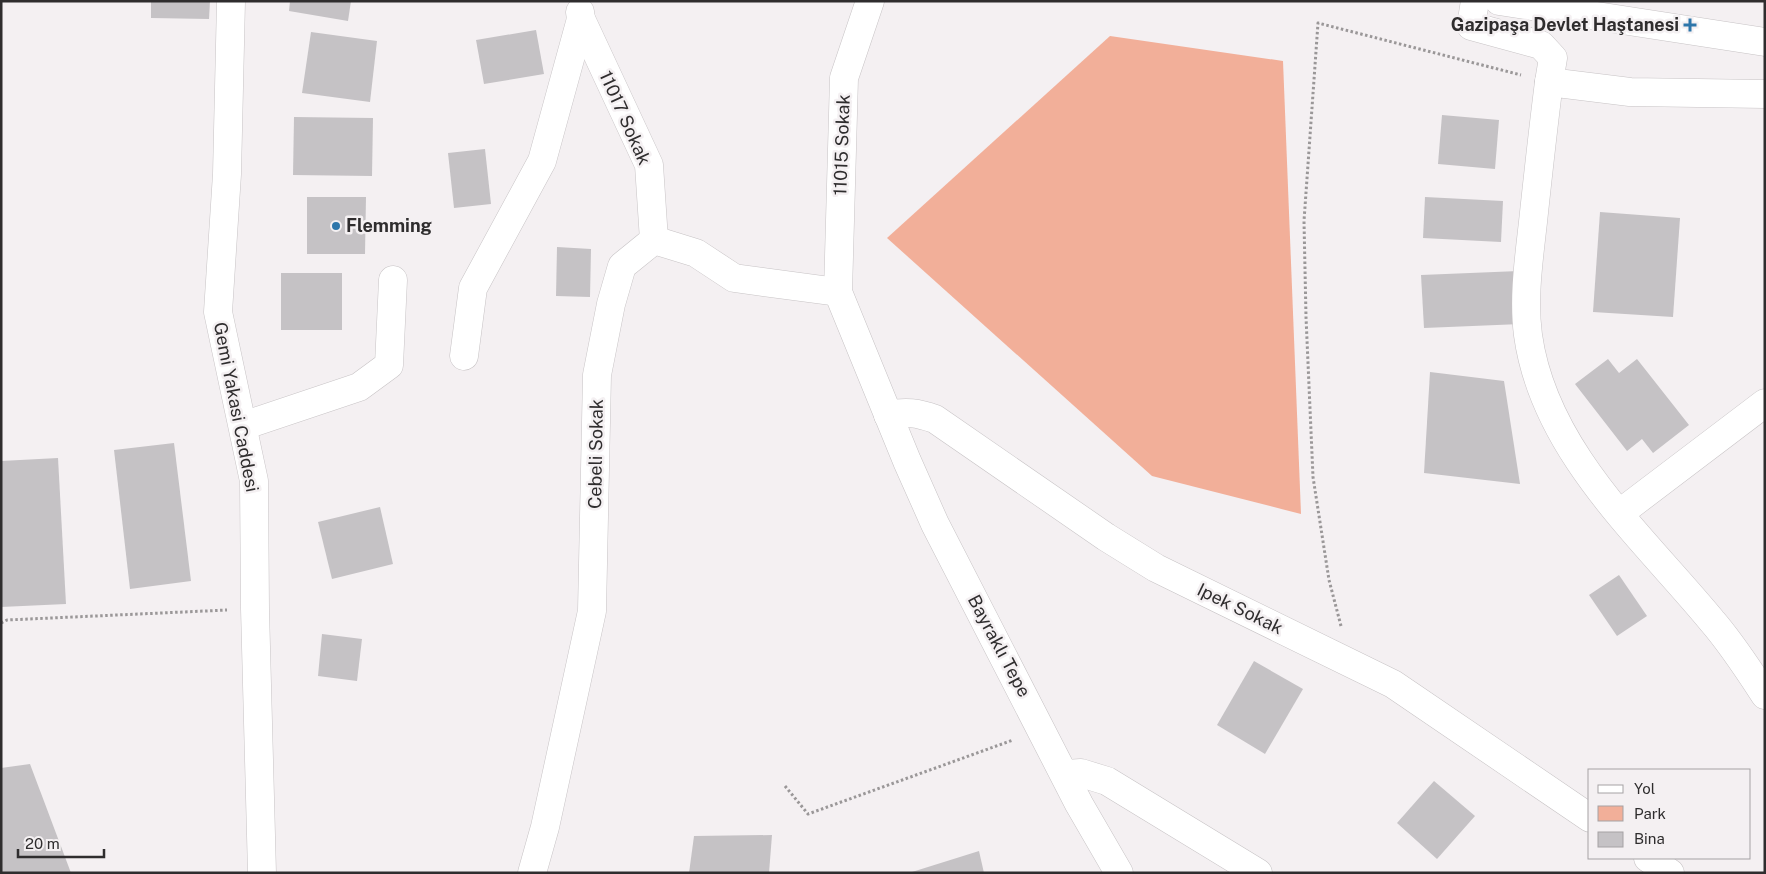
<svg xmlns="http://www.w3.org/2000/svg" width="1766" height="874" font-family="'Public Sans',sans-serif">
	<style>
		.green { fill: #f2af99 }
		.building { fill: #c5c2c5 }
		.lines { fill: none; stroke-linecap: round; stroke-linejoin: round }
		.minor-casing { stroke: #c7c3c5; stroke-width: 29 }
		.path { stroke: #9a9798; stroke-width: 3; stroke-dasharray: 2.5 2.5; stroke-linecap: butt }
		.minor { stroke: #fff; stroke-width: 28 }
		.poi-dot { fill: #2e76aa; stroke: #f4f0f2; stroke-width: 2 }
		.labels { text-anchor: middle; stroke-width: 5; stroke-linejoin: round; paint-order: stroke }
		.poi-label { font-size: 18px; font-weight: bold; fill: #2f2d2e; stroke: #f4f0f2; text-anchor: end }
		.street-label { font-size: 18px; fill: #2f2d2e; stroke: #f4f0f2 }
	</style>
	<rect width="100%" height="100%" fill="#f4f0f2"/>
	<path class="green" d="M1110,36L1283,61L1301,514L1152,476L887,238Z"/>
	<g class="building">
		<path d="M151,1H210L209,19L151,18Z"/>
		<path d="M290,1H351L348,21L289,11Z"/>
		<path d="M536,30L544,74L484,84L476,40Z"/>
		<path d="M311,32L377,41L370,102L302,93Z"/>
		<path d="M1442,115L1499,120L1495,169L1438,164Z"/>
		<path d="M294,117L373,118L372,176L293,175Z"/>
		<path d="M485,149L491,204L454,208L448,153Z"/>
		<path d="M307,197H366L365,254H307Z"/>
		<path d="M1425,197L1503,201L1501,242L1423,238Z"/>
		<path d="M1600,212L1680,218L1673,317L1593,312Z"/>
		<path d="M557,247L591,249L590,297L556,296Z"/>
		<path d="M1519,271L1521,324L1424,328L1421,275Z"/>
		<rect x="281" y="273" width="61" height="57"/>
		<path d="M1608,359L1619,373L1637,359L1689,425L1653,453L1642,439L1627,451L1575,384Z"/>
		<path d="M1430,372L1504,381L1520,484L1424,473Z"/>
		<path d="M174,443L191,581L130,589L114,450Z"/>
		<path d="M58,458L66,604L1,607V461Z"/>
		<path d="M380,507L393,564L332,579L318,522Z"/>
		<path d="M1619,575L1647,616L1617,636L1589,595Z"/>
		<path d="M322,634L362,639L357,681L318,676Z"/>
		<path d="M1254,661L1303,689L1265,754L1217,725Z"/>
		<path d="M30,764L71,873H1V768Z"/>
		<path d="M1434,781L1475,816L1437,859L1397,823Z"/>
		<path d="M772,835L769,873H689L694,836Z"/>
		<path d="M979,851L984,873H912V872Z"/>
	</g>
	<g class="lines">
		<defs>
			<g id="minor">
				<path d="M231,1L227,174L218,312L254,481L255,609L262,873"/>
				<path d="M870,1L844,78L838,292L907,461L935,524L1079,804L1119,873"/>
				<path d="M1475,1L1471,26L1541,45L1553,58L1549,82"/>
				<path d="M1499,1L1765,42"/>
				<path d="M580,12L581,19L649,165L654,240"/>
				<path d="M1765,94L1630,92L1549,82C1543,129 1538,175 1533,222C1529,258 1523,298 1528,335C1544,451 1642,536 1712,621C1732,644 1748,669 1765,695"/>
				<path d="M464,356L473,288L542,161L581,19"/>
				<path d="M888,415C906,411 918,413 935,419L1106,537L1156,568L1393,684L1590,818"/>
				<path d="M243,426L359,387L389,365L393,280"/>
				<path d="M1620,513L1765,403"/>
				<path d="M1066,774L1081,773L1107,781L1258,873"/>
				<path d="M1648,858L1670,873"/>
				<path d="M532,873L545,827L592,611L597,375L611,304L622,266L654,240L696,253L734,278L838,292"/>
			</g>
		</defs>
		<use href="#minor" class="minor-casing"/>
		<g class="path">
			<path d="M1,623L7,620L227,610"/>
			<path d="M1341,626L1329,580L1313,477L1306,317L1304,221L1318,23L1521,75"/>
			<path d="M785,786L808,814L1013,740"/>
		</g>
		<use href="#minor" class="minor"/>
	</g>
	<g class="poi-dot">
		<path d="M1687.5 17.5h5v5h5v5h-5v5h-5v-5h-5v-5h5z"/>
		<circle cx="336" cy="226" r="5"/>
	</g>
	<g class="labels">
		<g class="poi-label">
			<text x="1679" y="31">Gazipaşa Devlet Haştanesi</text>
			<text x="346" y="232" text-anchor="start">Flemming</text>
		</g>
		<g class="street-label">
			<text transform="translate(625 118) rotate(66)" y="6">11017 Sokak</text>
			<text transform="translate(842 145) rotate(-88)" y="6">11015 Sokak</text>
			<text transform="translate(236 407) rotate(79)" y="6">Gemi Yakasi Caddesi</text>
			<text transform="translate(596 454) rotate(-89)" y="6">Cebeli Sokak</text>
			<text transform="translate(1240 609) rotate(26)" y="6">Ipek Sokak</text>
			<text transform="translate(999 646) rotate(62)" y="6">Bayraklı Tepe</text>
		</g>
	</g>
	<rect width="1766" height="874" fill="none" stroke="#2f2d2e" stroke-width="5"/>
	<rect x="1588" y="769" width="162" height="90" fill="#f4f0f2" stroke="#a5a2a4"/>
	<rect x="1598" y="785" width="25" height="8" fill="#ffffff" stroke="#a5a2a4"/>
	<text x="1634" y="794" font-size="15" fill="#2f2d2e">Yol</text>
	<rect x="1598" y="806" width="25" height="15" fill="#f2af99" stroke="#a5a2a4"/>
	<text x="1634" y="819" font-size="15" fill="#2f2d2e">Park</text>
	<rect x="1598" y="832" width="25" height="15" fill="#c5c2c5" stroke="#a5a2a4"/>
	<text x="1634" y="844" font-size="15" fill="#2f2d2e">Bina</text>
	<path d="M18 849v8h86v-8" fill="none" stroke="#2f2d2e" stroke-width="2.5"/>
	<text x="25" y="849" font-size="15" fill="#2f2d2e" stroke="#f4f0f2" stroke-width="4" paint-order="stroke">20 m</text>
</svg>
